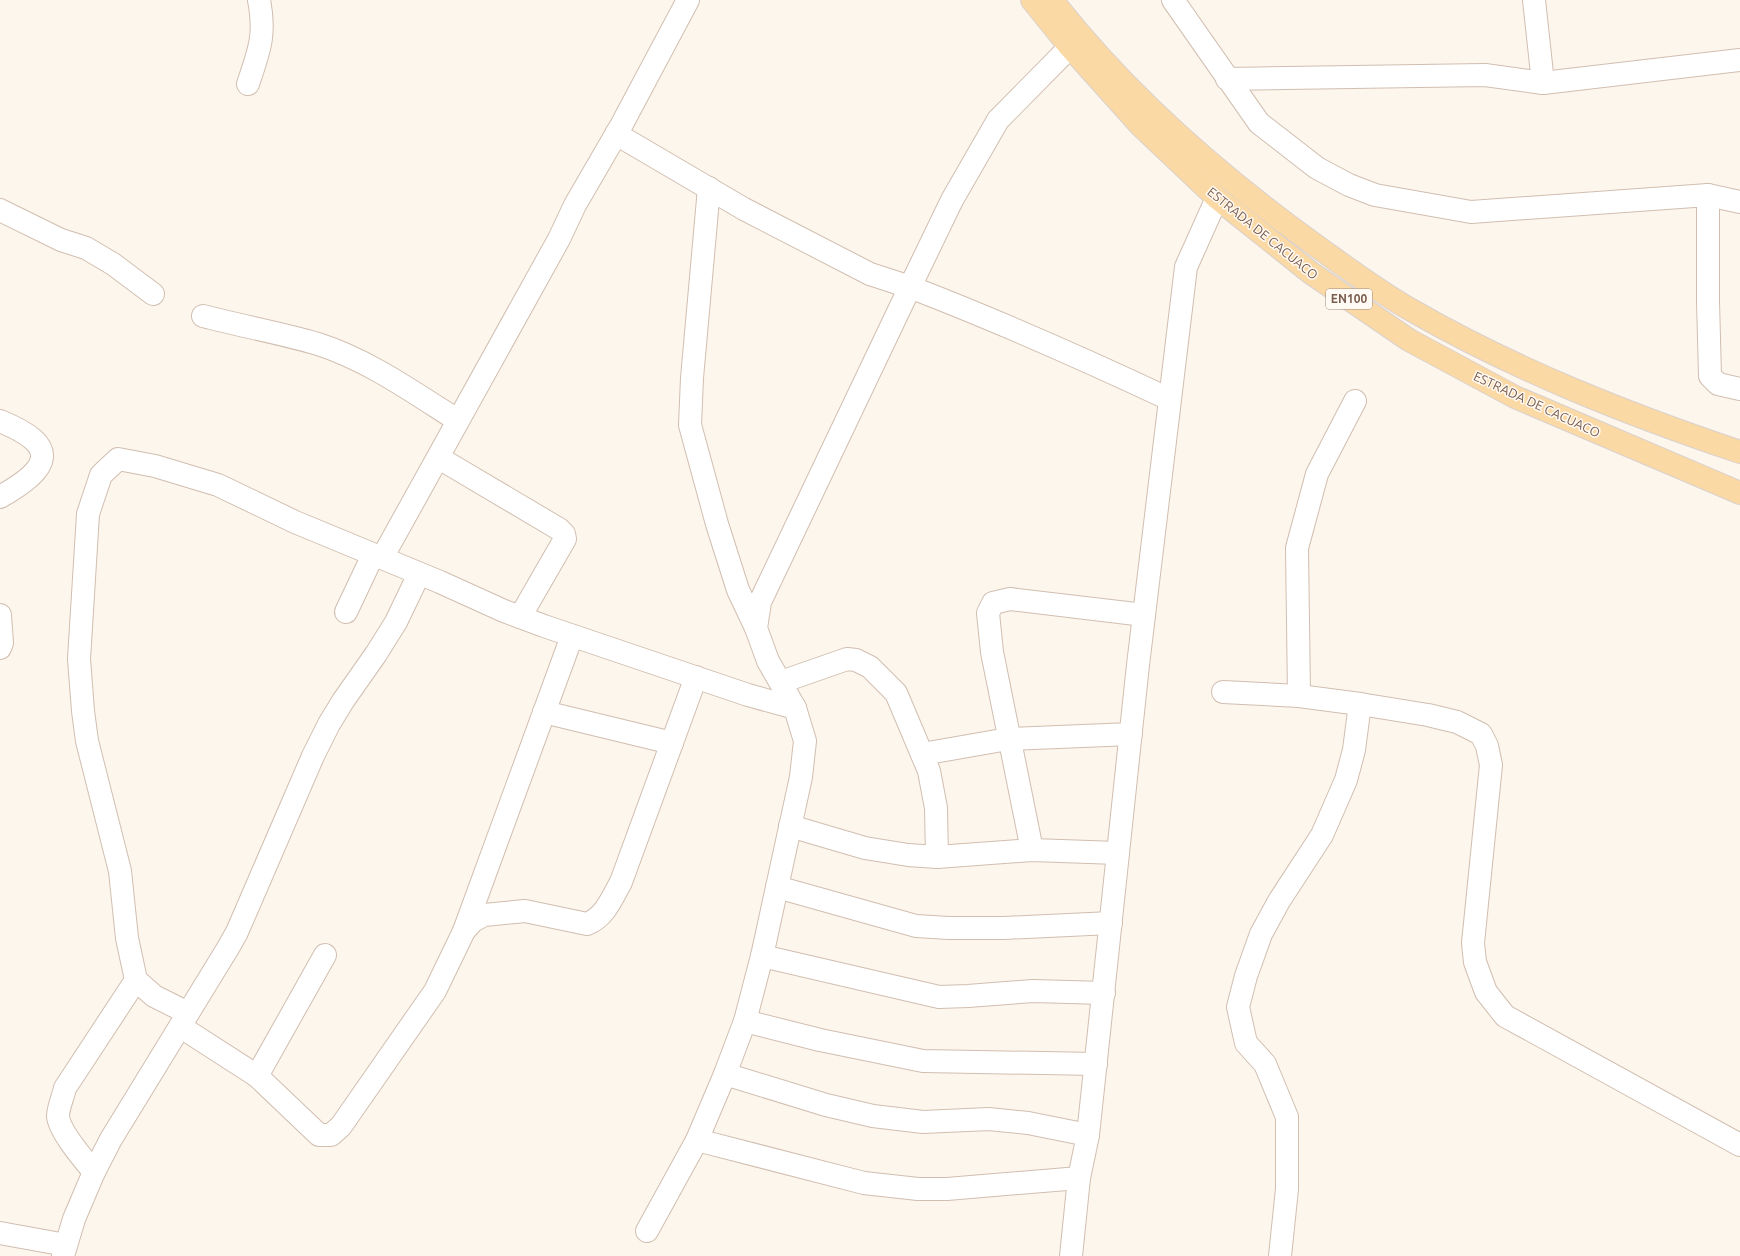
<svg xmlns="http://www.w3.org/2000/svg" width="1740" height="1256" font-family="Ubuntu,sans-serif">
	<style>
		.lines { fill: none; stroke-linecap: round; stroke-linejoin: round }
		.minor-casing { stroke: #d1beb0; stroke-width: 24 }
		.major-casing { stroke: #dad1cd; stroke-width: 24 }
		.minor { stroke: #fff; stroke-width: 22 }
		.major { stroke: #fbd9a5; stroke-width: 22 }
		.labels { text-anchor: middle; stroke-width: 3; stroke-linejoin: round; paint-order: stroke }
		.shield { fill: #fffaf3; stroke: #a28b7f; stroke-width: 1 }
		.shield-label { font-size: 12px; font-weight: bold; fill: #7a5c4d }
		.street-label { font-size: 13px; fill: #7a5c4d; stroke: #fffaf3 }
	</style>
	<rect width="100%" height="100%" fill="#fdf6ec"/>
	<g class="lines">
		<defs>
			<g id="minor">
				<path d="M1173,0L1259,123L1317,168L1349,185L1375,195L1471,212L1708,195V301L1710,376L1718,384L1740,389"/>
				<path d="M1534,0L1543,83"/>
				<path d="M1227,79L1485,75L1543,83L1740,60"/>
				<path d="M248,84C259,51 266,35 259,0"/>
				<path d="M616,134L744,209L870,274L910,287L952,200L998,120L1070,47"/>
				<path d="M709,188L692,378L690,425L717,524L738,590L756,628"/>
				<path d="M1708,195L1740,202"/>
				<path d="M0,210L61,240L86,248L113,264L153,294"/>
				<path d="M203,316C241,326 281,333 318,344C368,360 413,392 457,420"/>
				<path d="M0,421C61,446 51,468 0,497"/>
				<path d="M439,458L559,529L564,534L565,539L520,617"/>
				<path d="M382,558L559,239L575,205L622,124L688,0"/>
				<path d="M346,612L373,555"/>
				<path d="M0,615L2,643L0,648"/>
				<path d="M781,682L847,659L856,660L870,667L896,693L929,771L936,808L937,857"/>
				<path d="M1223,692L1299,696L1360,704L1428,715L1457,722L1481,734L1487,746L1491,765L1473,943L1475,962L1486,992L1505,1016L1740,1145"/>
				<path d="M1299,696L1297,548L1317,474L1355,401"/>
				<path d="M544,712L672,743"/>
				<path d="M922,754L1008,739L1131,734"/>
				<path d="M790,826L865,848L908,855L937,857L1032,850L1118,853"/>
				<path d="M1032,850L992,652L988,613L993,603L1010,599L1144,615"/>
				<path d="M777,887L916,926L949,928H1004L1111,923"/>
				<path d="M464,931L572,636"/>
				<path d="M762,956L939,997L968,996L1033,991L1104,993"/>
				<path d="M188,1013L154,996L136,980L127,938L120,871L87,741L83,711L79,659L88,514L101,475L118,459L155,466L218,485L295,522L440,582L504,611L544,626L748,695L795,708"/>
				<path d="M745,1021L820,1040L923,1061L1096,1064"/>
				<path d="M181,1027L257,1076L319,1135H331L341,1126L435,991L464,931L473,921L484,915L525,911L587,924C605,917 612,898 621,882L696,677"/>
				<path d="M725,1074L826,1105L873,1116L923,1122L989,1119L1028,1123L1088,1135"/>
				<path d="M257,1076L325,955"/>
				<path d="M697,1140L864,1183L918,1189H947L1079,1178"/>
				<path d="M94,1172C84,1160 59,1131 58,1116C58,1108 63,1097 65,1088L136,980"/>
				<path d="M647,1231L697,1140L725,1074L745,1021L762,956L801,777L805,741L795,708L768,661L756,628L760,602L910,287C998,321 1084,359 1169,399"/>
				<path d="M0,1233L66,1245"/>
				<path d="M63,1256L74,1219L94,1172L111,1139L228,948L237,932L313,756L329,724L343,701L376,654L396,622L419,574"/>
				<path d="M1071,1256L1079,1178L1088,1135L1138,665L1186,267L1217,198"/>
				<path d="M1280,1256L1287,1189V1117L1265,1064L1246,1043L1238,1007L1246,976L1261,934L1279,901L1322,835L1346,780L1354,750L1360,704"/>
			</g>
			<g id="major">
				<path d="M1032,0L1070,47L1140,125L1217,198L1311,273L1409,340L1515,397L1740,493"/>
				<path d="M1052,0C1126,95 1218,175 1315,245C1347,268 1379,292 1413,311C1516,370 1627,414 1740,452"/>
			</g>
		</defs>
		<use href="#minor" class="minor-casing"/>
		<use href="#major" class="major-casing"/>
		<use href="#minor" class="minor"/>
		<use href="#major" class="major"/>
	</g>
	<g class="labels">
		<rect class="shield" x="1326" y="289" width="46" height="20" rx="3"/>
		<g class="shield-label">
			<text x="1349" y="303">EN100</text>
		</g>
		<g class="street-label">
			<text transform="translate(1263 233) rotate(39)" y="5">ESTRADA DE CACUACO</text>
			<text transform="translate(1537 404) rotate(25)" y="5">ESTRADA DE CACUACO</text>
		</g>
	</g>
</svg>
